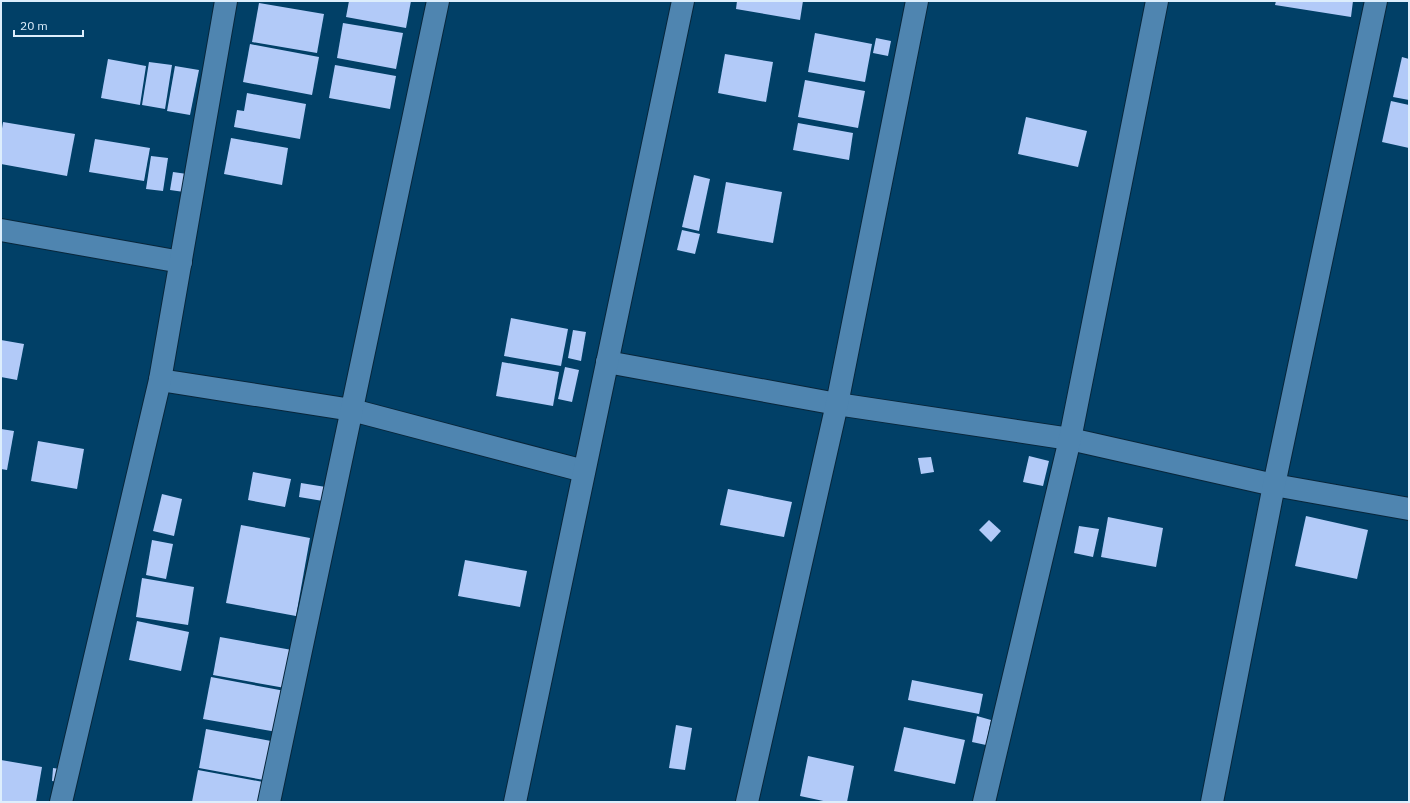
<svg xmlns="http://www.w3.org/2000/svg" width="1410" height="803" font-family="'IBM Plex Sans',sans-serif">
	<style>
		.building { fill: #b2caf8 }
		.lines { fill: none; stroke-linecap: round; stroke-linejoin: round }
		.minor-casing { stroke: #08263b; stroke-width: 24 }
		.minor { stroke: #4f85b0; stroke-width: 22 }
	</style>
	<rect width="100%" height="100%" fill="#014067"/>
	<g class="building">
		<path d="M349,1H411L406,28L346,17Z"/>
		<path d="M737,1H803L800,20L736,9Z"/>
		<path d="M1276,1H1353L1351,17L1275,5Z"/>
		<path d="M259,3L324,14L317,53L252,42Z"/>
		<path d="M343,23L403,33L396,69L337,58Z"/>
		<path d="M815,33L872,44L865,82L808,72Z"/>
		<path d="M876,38L891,41L888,56L873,53Z"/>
		<path d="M250,44L319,57L312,95L243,82Z"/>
		<path d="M725,54L773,62L766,102L718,93Z"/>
		<path d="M1402,57L1409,59V100L1393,97Z"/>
		<path d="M108,59L146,66L140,105L101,98Z"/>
		<path d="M149,62L172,65L165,109L142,105Z"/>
		<path d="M335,65L396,76L390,109L329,98Z"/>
		<path d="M175,66L199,70L190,115L167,111Z"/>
		<path d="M805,80L865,91L858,128L798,117Z"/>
		<path d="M247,93L306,104L300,139L234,127L237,110L244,111Z"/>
		<path d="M1391,101L1409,105V148L1382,142Z"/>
		<path d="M1026,117L1087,131L1078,167L1018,154Z"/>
		<path d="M3,122L75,134L67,176L1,164V135Z"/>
		<path d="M798,123L853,133L849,160L793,150Z"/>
		<path d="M231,138L288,148L282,185L224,174Z"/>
		<path d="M95,139L150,148L144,181L89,172Z"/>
		<path d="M151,156L168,158L163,191L146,189Z"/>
		<path d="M173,172L187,174L184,192L170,190Z"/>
		<path d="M694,175L710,179L699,231L682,227Z"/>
		<path d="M726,182L782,192L773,243L717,233Z"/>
		<path d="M682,230L700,234L695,254L677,250Z"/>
		<path d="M511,318L568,329L561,366L504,356Z"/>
		<path d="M573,330L586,332L581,361L568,358Z"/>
		<path d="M1,340L24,344L17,380L1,377Z"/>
		<path d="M502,362L559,372L553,406L496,396Z"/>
		<path d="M565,367L579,370L572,402L558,399Z"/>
		<path d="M1,429L14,431L7,470L1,469Z"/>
		<path d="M38,441L84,449L77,489L31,481Z"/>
		<path d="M1029,456L1049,461L1043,486L1023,482Z"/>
		<path d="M931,457L934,472L921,474L918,458Z"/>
		<path d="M253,472L291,479L285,507L248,500Z"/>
		<path d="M301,483L332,488L329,502L299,497Z"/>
		<path d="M728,489L792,502L784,537L720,525Z"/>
		<path d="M162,494L182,499L174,536L153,531Z"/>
		<path d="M1306,516L1368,530L1357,579L1295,566Z"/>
		<path d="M1108,517L1163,528L1156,567L1101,557Z"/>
		<path d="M989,520L1001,531L991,542L979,530Z"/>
		<path d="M241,525L310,538L296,616L226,603Z"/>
		<path d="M1079,526L1099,529L1093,557L1074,553Z"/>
		<path d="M152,540L173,544L166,579L146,575Z"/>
		<path d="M465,560L527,571L520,607L458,596Z"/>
		<path d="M142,578L194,587L188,625L136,617Z"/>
		<path d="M137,621L189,632L181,671L129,660Z"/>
		<path d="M220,637L292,650L285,688L213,675Z"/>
		<path d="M211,677L285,691L277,732L203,719Z"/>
		<path d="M912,680L983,694L979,714L908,700Z"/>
		<path d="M977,716L991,720L986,745L972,742Z"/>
		<path d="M676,725L692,728L685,770L669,768Z"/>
		<path d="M904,727L965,740L955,784L894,771Z"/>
		<path d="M206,729L271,741L264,780L199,768Z"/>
		<path d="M808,756L854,766L847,802H828L800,796Z"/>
		<path d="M1,760L42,767L36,802L1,801Z"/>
		<path d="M53,768L67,770L65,783L52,781Z"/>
		<path d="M198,770L263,782L259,802H192Z"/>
	</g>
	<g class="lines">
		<defs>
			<g id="minor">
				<path d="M1,230L181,262"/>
				<path d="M607,362L837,404L1070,439L1274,485L1409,509"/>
				<path d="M160,380L352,410L584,471"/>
				<path d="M61,802L160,380L226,1"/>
				<path d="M269,802L438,1"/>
				<path d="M515,802L683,1"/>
				<path d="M747,802L837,404L917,1"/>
				<path d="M984,802L1070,439L1157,1"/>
				<path d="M1212,802L1274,485L1376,1"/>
			</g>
		</defs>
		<use href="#minor" class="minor-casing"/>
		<use href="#minor" class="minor"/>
	</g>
	<rect width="1410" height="803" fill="none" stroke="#ddeefc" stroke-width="4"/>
	<path d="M14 30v6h69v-6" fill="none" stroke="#ddeefc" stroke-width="2"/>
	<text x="20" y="30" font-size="12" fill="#ddeefc" stroke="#014067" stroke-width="3" paint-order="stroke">20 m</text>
</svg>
